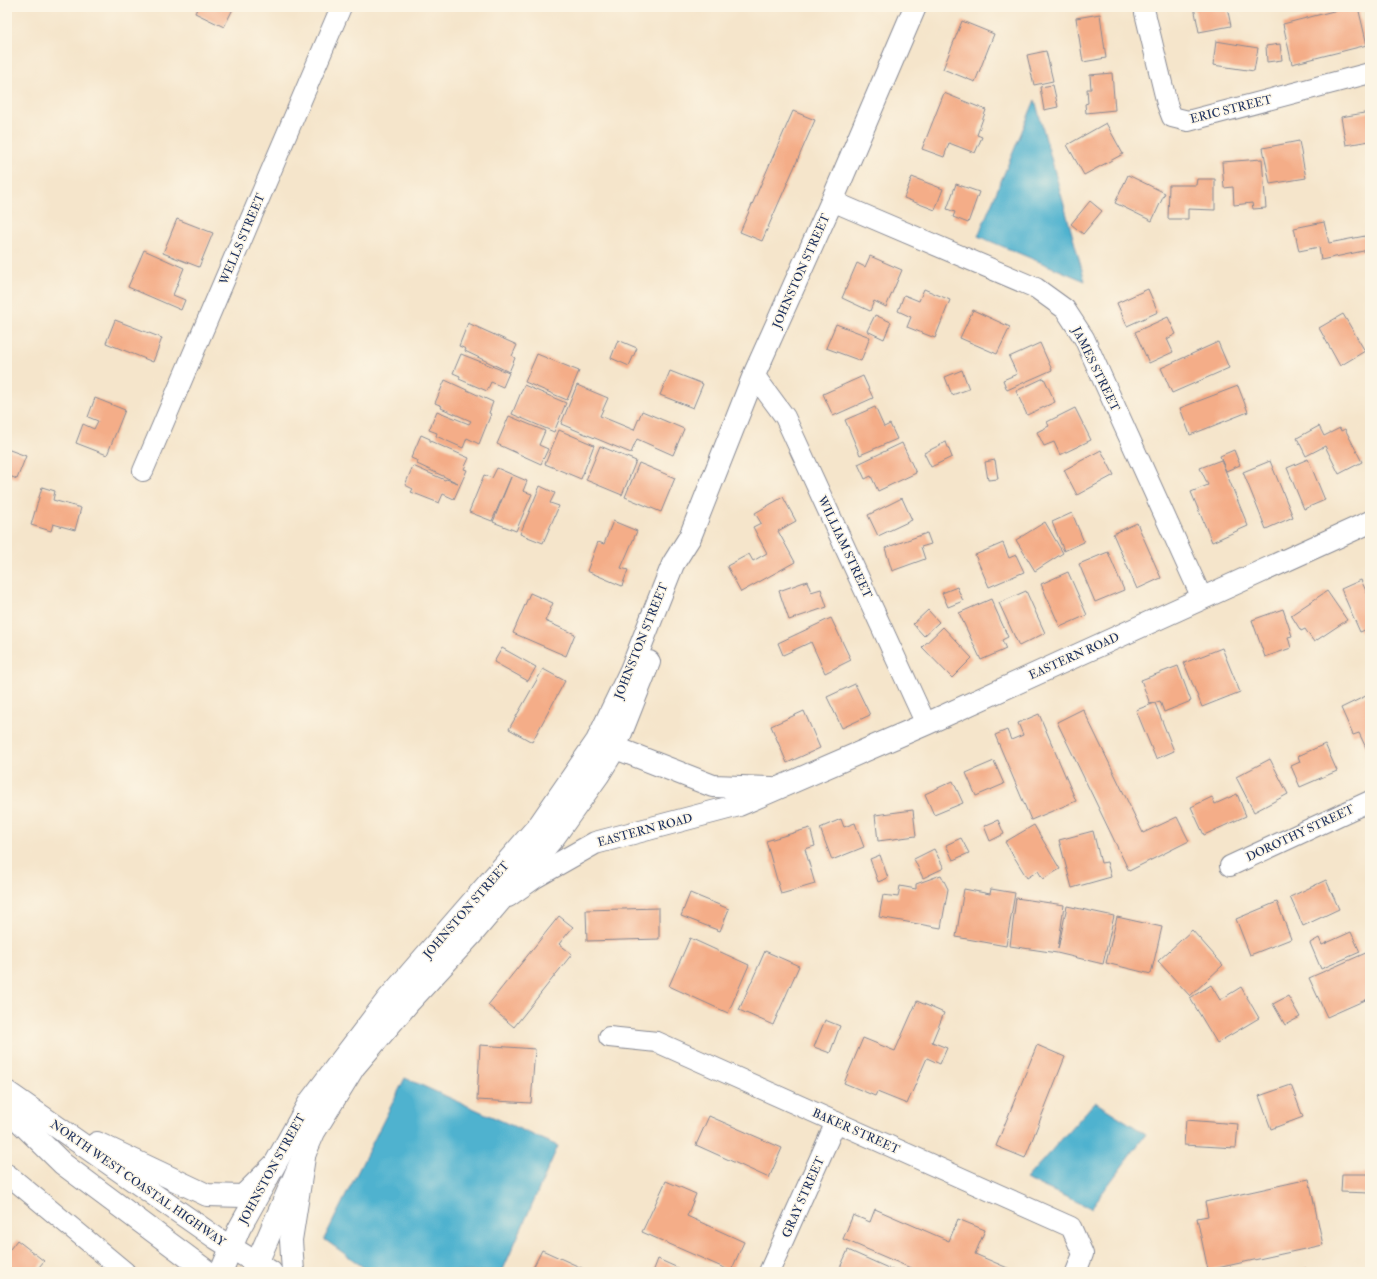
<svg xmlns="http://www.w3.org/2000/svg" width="1377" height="1279" font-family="'IM FELL Double Pica',serif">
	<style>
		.water { fill: #50b2cf; stroke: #367096 }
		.building { fill: #f4ad88 }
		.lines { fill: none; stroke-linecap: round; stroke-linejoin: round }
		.minor-casing { stroke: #888a94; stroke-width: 22 }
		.tertiary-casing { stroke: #888a94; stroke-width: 24 }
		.secondary-casing { stroke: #888a94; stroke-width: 24 }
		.trunk-casing { stroke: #888a94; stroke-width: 24 }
		.minor { stroke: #fff; stroke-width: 20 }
		.tertiary { stroke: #fff; stroke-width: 22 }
		.secondary { stroke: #fff; stroke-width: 22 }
		.trunk { stroke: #fff; stroke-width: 22 }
		.labels { text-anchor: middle; stroke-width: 3; stroke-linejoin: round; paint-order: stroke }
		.street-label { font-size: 12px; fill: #1b2f5e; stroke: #fcf5e5 }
	</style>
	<rect width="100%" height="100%" fill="#fcf5e5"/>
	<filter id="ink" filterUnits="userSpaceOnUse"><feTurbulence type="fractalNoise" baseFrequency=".025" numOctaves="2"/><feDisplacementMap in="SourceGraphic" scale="8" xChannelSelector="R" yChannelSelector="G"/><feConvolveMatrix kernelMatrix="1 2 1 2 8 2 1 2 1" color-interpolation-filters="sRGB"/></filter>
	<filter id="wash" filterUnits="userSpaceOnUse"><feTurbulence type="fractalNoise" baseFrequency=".012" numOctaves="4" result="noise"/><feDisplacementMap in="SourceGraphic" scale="16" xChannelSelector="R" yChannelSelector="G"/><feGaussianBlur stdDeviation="0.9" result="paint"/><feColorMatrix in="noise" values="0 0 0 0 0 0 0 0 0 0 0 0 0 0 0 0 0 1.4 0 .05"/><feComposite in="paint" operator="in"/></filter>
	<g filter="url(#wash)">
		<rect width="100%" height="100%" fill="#f5e5cb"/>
		<g class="water">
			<path d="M1035,100L1085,281L978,236Z"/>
			<path d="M405,1078L558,1146L502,1272H370L324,1239Z"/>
			<path d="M1095,1102L1146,1134L1091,1208L1026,1179Z"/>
		</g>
		<g id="blocks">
			<g class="building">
				<path d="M198,7H229L233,9L224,27L195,13Z"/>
				<path d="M1194,7H1227L1231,26L1199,32Z"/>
				<path d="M1349,7H1358L1367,45L1292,64L1283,24Z"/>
				<path d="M1100,14L1106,58L1083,62L1076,18Z"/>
				<path d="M962,21L994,34L975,82L943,69Z"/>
				<path d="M1216,41L1258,48L1254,71L1213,65Z"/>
				<path d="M1280,44L1282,60L1267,62L1266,46Z"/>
				<path d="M1046,51L1053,81L1034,85L1027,55Z"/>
				<path d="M1112,73L1115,110L1086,113L1085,104L1088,103L1087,89H1091L1090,75Z"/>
				<path d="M1053,85L1058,107L1044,110L1040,87Z"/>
				<path d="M944,93L986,110L977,135L982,137L975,153L949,143L944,157L922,149Z"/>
				<path d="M793,111L815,120L762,241L740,232Z"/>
				<path d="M1370,112V141L1346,145L1341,117Z"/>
				<path d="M1106,123L1123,154L1084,175L1067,145Z"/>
				<path d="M1299,141L1306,178L1270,184L1263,148Z"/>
				<path d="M1262,159L1266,208L1253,209L1252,203L1234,205L1233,187L1224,188L1222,162Z"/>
				<path d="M1128,175L1165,193L1152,221L1115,203Z"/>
				<path d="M912,177L943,189L935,210L904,198Z"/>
				<path d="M1197,179H1215V210L1188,209V219H1168L1169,185H1196Z"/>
				<path d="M956,184L979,192L968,223L953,217L955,212L947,209Z"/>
				<path d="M1090,201L1102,211L1083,234L1071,224Z"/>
				<path d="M177,219L213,233L199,267L163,253Z"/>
				<path d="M1324,222L1329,243L1365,236L1368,250L1321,260L1319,247L1299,251L1294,228Z"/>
				<path d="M144,250L184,268L173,295L185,300L181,310L128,287Z"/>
				<path d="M870,256L902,270L886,307L874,301L870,311L842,298L857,263L865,267Z"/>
				<path d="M924,289L950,300L935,338L907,327L911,317L898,311L904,295L919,301Z"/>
				<path d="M1148,289L1158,312L1127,326L1117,303Z"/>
				<path d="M973,310L1010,327L997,354L960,338Z"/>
				<path d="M1343,314L1365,351L1340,366L1319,328Z"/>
				<path d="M875,315L891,322L884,339L867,331Z"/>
				<path d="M1168,317L1176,334L1167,339L1173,352L1149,363L1135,332Z"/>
				<path d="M115,320L162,338L153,362L106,343Z"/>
				<path d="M468,323L517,345L512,356L515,358L509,372L465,351L466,349L459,346Z"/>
				<path d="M836,324L870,337L861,361L826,348Z"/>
				<path d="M618,340L637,348L629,366L611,358Z"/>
				<path d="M1218,342L1229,368L1172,393L1161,368Z"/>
				<path d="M1040,343L1052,370L1007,390L1003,380L1017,374L1009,357Z"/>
				<path d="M461,354L509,373L503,387L491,382L487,391L459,379L460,376L453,373Z"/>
				<path d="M537,354L579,371L567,400L525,382Z"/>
				<path d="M962,370L969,389L952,395L945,377Z"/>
				<path d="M670,371L703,384L693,408L660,395Z"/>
				<path d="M863,376L873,398L833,416L823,394Z"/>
				<path d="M1044,378L1055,402L1027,415L1016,391Z"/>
				<path d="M445,380L493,402L489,413L491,414L479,444L467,438L463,448L436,436L437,433L429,430L437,411L469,424L471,421L441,408L442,406L435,403Z"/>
				<path d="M524,385L566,403L554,432L512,414Z"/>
				<path d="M577,385L608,398L600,416L634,430L642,411L684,429L673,455L637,439L631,453L561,424Z"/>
				<path d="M1238,386L1248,412L1190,435L1180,408Z"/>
				<path d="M95,398L125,410L107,455L76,443L83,424L94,429L98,421L88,417Z"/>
				<path d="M875,407L884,427L890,424L897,439L860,455L845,420Z"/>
				<path d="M1075,408L1091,440L1060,455L1054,442L1044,446L1037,432L1049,426L1047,422Z"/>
				<path d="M509,416L545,431L539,445L548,449L541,464L497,444Z"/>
				<path d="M1319,426L1324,436L1340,428L1341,431L1345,429L1362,462L1339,474L1325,446L1306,456L1297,438Z"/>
				<path d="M559,430L594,445L581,479L545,464Z"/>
				<path d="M421,435L430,439V441L469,458L464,469L467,470L454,499L443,494L439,503L411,492L413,489L405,485L413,466L445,480L446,479L458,483L417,464L418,461L411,458Z"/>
				<path d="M946,442L952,457L931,467L924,453Z"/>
				<path d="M902,443L916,473L878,491L871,476L865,479L858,464Z"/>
				<path d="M600,446L636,461L622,495L586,480Z"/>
				<path d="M7,449L26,456L17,479L7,475Z"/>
				<path d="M1101,450L1114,475L1077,495L1064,470Z"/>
				<path d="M1234,450L1240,465L1226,471L1220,456Z"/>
				<path d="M1308,459L1325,500L1304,509L1287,468Z"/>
				<path d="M995,460L998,479L988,480L985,462Z"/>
				<path d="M1221,460L1248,526L1212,542L1191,492L1208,485L1200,468Z"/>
				<path d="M1270,461L1293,517L1266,529L1243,472Z"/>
				<path d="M639,463L675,478L661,512L625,497Z"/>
				<path d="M497,468L527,481L523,491L532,494L516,531L493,522L511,477L492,521L469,512L484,475L492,478Z"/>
				<path d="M540,486L555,493L550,503L559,506L543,543L520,534Z"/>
				<path d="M42,487L55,491L53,500L81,508L75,530L53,524L51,531L31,525Z"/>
				<path d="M783,497L796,521L778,531L795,562L741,592L727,566L749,554L753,561L767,553L753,527L761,523L755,513Z"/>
				<path d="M902,498L912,520L878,536L868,515Z"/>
				<path d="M1072,513L1084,542L1064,551L1052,522Z"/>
				<path d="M613,521L637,531L621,568L628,570L622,586L587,571L598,542L604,544Z"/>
				<path d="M1045,522L1063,553L1035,571L1016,540Z"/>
				<path d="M1137,523L1161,578L1137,589L1113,534Z"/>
				<path d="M927,533L931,544L921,547L925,559L892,571L885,548Z"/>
				<path d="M1003,543L1009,558L1016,555L1024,572L989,587L975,555Z"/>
				<path d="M1108,552L1124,590L1095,602L1079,564Z"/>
				<path d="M1068,572L1087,615L1060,627L1041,584Z"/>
				<path d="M1361,580L1367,593L1370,591V628L1360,632L1341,589Z"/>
				<path d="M807,581L811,592L821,589L827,607L789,620L779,591Z"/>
				<path d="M957,587L963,601L948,607L942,593Z"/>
				<path d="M1026,591L1045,633L1019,646L999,603Z"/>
				<path d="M1327,591L1347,620L1314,642L1305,629L1301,631L1291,615Z"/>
				<path d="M530,593L553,603L545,621L575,634L566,656L513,633Z"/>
				<path d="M991,599L1008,637L1002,640L1006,649L981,660L959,613Z"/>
				<path d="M1283,609L1292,636L1288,637L1291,648L1265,657L1252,620Z"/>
				<path d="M928,610L939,622L924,636L913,624Z"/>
				<path d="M831,618L851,660L825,673L811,642L783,655L778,643Z"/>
				<path d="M943,627L972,658L952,678L922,647Z"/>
				<path d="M502,648L536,667L528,681L494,662Z"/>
				<path d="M1222,648L1240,692L1202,707L1184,663Z"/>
				<path d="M1178,666L1191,701L1164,712L1160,701L1150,704L1141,680Z"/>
				<path d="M543,669L565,681L532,742L509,729Z"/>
				<path d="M855,684L870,715L842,728L827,697Z"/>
				<path d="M1370,694V754H1369L1359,733L1353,735L1341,708Z"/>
				<path d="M1155,703L1174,751L1156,759L1136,710Z"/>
				<path d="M1083,709L1143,833L1177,817L1189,841L1129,871L1057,722Z"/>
				<path d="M804,711L820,748L787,763L771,726Z"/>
				<path d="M1039,714L1076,801L1031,820L995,735L1007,730L1011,740L1023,735L1018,723Z"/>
				<path d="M1325,744L1337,771L1300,787L1291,766L1300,762L1298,756Z"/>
				<path d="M1270,759L1288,794L1254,812L1236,777Z"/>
				<path d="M994,761L1004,784L976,796L966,773Z"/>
				<path d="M953,781L963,803L934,815L925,794Z"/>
				<path d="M1237,794L1246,816L1204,835L1191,807L1212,797L1215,804Z"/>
				<path d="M913,810L916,836L878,841L875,815Z"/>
				<path d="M841,819L844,827L855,823L864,847L832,860L820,828Z"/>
				<path d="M998,820L1004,834L990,841L984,826Z"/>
				<path d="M1034,825L1060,869L1043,879L1038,871L1027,878L1005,842Z"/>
				<path d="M810,828L815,846L805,849L815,884L781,894L766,841Z"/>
				<path d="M1093,831L1101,863L1107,862L1111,877L1072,888L1059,840Z"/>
				<path d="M961,838L969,853L953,860L946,845Z"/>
				<path d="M934,849L944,868L923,878L914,859Z"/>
				<path d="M880,855L888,878L878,882L870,859Z"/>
				<path d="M941,875L948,889L941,928L879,917L883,895L898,897L900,886L916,889V884Z"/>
				<path d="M1326,880L1339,909L1303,926L1290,897Z"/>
				<path d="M964,889L990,894L991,889L1015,893L1006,946L956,937Z"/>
				<path d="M690,893L729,909L720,931L681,916Z"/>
				<path d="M1016,898L1064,905L1058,949L1067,906L1114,916L1103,964L1057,953L1010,946Z"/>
				<path d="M1277,902L1291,939L1250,955L1236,919Z"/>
				<path d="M659,908V939L587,941L586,910Z"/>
				<path d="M559,916L573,927L559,944L572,954L514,1027L488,1005Z"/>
				<path d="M1117,917L1162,927L1151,974L1106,963Z"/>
				<path d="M1192,930L1223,965L1190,996L1158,961Z"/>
				<path d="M1351,932L1360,952L1321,969L1310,943L1319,938L1322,945Z"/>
				<path d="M690,938L749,965L728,1013L669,986Z"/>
				<path d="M765,951L799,966L773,1025L739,1010Z"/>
				<path d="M1368,952L1370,957V998L1327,1017L1309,978Z"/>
				<path d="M1211,985L1220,1000L1241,987L1259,1018L1217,1043L1190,998Z"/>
				<path d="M1288,996L1300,1017L1285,1025L1273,1004Z"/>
				<path d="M917,1001L944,1013L932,1042L947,1048L940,1064L927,1058L907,1104L877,1092L875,1096L844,1083L863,1038L895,1051Z"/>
				<path d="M825,1020L840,1026L830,1053L814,1047Z"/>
				<path d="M480,1045L535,1049L531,1103L477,1100Z"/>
				<path d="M1037,1045L1065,1057L1025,1158L996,1146Z"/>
				<path d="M1291,1085L1303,1117L1271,1129L1259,1096Z"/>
				<path d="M709,1116L782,1148L769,1178L696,1145Z"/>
				<path d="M1186,1120L1238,1124L1236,1148L1184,1145Z"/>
				<path d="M1342,1174H1370V1193L1341,1192Z"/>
				<path d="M1309,1179L1323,1245L1208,1270L1197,1218L1208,1216L1205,1202Z"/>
				<path d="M666,1181L696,1194L687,1216L744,1242L731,1271L642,1232Z"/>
				<path d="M875,1209L949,1241L958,1219L985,1230L975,1254L1017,1272H920L843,1239L853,1215L870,1222Z"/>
				<path d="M17,1240L44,1261L35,1272H7V1253Z"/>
				<path d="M542,1250L584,1269L583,1272H531Z"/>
				<path d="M848,1250L897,1272H838Z"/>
				<path d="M658,1259L687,1272H653Z"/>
				<path d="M1306,1268L1307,1272H1293Z"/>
			</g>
		</g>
	</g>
	<g filter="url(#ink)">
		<use href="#blocks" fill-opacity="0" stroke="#888a94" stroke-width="1"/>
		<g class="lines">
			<defs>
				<g id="minor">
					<path d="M1145,13L1167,104L1172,117L1188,121L1370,73"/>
					<path d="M832,201L1036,288L1065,309L1084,338L1202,598"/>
					<path d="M754,375L785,417L926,724"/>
					<path d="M143,471L341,7"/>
					<path d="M1230,866L1370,801"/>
					<path d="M609,1037L657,1042L1071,1227L1083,1254L1076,1272"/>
					<path d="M7,1174L125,1272"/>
					<path d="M769,1272L836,1122"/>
				</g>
				<g id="tertiary">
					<path d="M598,741L713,786L772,788"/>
					<path d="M508,896L535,877L595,843L739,805L926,724L1370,522"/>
				</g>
				<g id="secondary">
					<path d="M221,1272L239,1229L309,1103L388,999L540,824L597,741L631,670L673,564L690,537L754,375L832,201L915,7"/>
					<path d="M253,1272L314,1132L354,1067L410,1001L472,934L554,837L599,774L615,748L649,662"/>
				</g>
				<g id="trunk">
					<path d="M7,1092L216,1238L271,1272"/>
					<path d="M7,1109L63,1164L208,1272"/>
					<path d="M97,1143L207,1195L243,1196L273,1166"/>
					<path d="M293,1272L291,1240L305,1151"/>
				</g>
			</defs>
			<use href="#minor" class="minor-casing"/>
			<use href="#tertiary" class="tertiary-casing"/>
			<use href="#secondary" class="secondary-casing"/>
			<use href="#trunk" class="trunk-casing"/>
			<use href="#minor" class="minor"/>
			<use href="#tertiary" class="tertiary"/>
			<use href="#secondary" class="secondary"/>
			<use href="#trunk" class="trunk"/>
		</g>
	</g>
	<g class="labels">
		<g class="street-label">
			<text transform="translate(1231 109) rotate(-14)" y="4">ERIC STREET</text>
			<text transform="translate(242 239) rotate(-67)" y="4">WELLS STREET</text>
			<text transform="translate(801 271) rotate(-66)" y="4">JOHNSTON STREET</text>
			<text transform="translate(1096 369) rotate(64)" y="4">JAMES STREET</text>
			<text transform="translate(845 547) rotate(65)" y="4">WILLIAM STREET</text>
			<text transform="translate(641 641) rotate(-68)" y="4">JOHNSTON STREET</text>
			<text transform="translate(1074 656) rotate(-24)" y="4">EASTERN ROAD</text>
			<text transform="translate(645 830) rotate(-15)" y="4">EASTERN ROAD</text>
			<text transform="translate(1300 833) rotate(-25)" y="4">DOROTHY STREET</text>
			<text transform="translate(466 910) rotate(-49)" y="4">JOHNSTON STREET</text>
			<text transform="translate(856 1131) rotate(24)" y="4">BAKER STREET</text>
			<text transform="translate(272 1169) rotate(-61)" y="4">JOHNSTON STREET</text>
			<text transform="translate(138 1183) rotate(35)" y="4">NORTH WEST COASTAL HIGHWAY</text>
			<text transform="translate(803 1197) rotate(-66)" y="4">GRAY STREET</text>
		</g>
	</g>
	<rect width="1377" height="1279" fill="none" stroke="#fcf5e5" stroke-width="24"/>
</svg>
